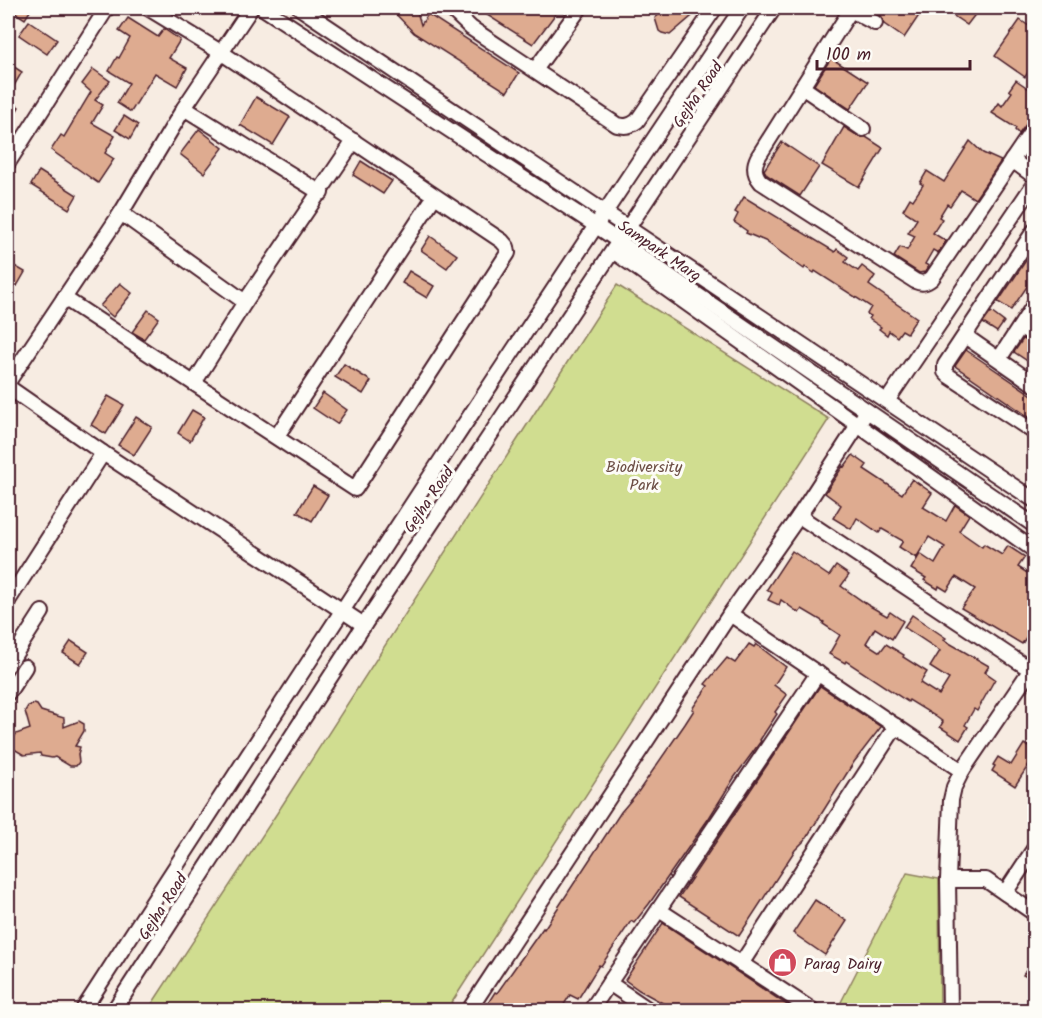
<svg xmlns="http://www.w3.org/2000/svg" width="1042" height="1018" font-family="Kalam,sans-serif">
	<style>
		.green { fill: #d0dd90; stroke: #8d7e5e; stroke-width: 1.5 }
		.building { fill: #deab90; stroke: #4a1f2b; stroke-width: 1.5 }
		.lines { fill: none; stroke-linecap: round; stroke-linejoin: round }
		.minor-casing { stroke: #4a1f2b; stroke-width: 18 }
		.minor { stroke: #fdfcf7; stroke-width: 14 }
		.labels { text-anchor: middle; stroke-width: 6; stroke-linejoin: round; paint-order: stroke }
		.street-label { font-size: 16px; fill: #4a1f2b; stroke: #fdfcf7 }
		.park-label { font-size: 16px; fill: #6c4e44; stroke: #fdfcf7 }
		.poi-label { font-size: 16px; fill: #4a1f2b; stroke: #fdfcf7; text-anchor: start }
	</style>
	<rect width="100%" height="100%" fill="#f7ece2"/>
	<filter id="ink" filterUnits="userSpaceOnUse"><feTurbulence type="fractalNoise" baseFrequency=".0167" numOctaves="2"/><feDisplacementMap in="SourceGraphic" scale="12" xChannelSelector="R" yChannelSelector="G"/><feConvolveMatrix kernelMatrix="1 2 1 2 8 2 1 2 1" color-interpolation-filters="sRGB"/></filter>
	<g filter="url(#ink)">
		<g class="green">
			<path d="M617,285L829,419L447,1010H148L283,804Z"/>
			<path d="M907,873L939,879L940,1010H837Z"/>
		</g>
		<g class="building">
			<path d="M8,8H32L25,19Z"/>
			<path d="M390,8H416L421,25L428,14L519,73L507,92L414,33Z"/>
			<path d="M476,8H560L533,44Z"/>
			<path d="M660,8H693L692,16L670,35L662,33L659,31L655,18L662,12Z"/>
			<path d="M865,8H924L904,38L884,24L880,15Z"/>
			<path d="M942,8H980L967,25Z"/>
			<path d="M128,18L158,37L164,29L180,40L169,58L187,68L177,86L155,73L131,112L117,103L129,83L109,71L117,57L119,58L130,38L119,31Z"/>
			<path d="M1020,20L1035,30V62L1025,77L995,56Z"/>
			<path d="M29,21L57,40L47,54L19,35Z"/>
			<path d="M831,58L868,82L850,109L814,85Z"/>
			<path d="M8,63L22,72L8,96Z"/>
			<path d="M93,69L110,81L95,100L103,105L92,123L115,136L105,153L114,159L98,183L51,150L61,135L64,137L91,92L82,84Z"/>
			<path d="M1016,80L1035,93V112L1019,134L1015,130L1016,128L992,113L999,103L1002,106L1012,92L1009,90Z"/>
			<path d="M256,97L290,117L273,145L240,125Z"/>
			<path d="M8,99L19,107L8,126Z"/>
			<path d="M124,116L138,125L130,139L115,130Z"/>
			<path d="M844,127L858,136L866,137L883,148L859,187L822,165Z"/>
			<path d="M199,129L223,148L204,173L180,154Z"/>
			<path d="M970,141L983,153L1001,161L975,199L961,190L950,206L947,204L939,217L942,219L933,233L946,241L938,253L933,250L925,264L929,266L925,272L919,273L894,257L900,247L907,250L915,236L908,233L917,219L903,210L910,198L913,200L923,185L920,183L927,171L944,182Z"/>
			<path d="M782,142L819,167L800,196L767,175L764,170Z"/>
			<path d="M361,161L392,181L383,194L353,175Z"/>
			<path d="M39,171L77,195L69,209L31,185Z"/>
			<path d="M744,197L835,252L837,249L848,257L845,262L858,271L862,266L875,276L869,285L917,318L907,333L902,330L897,337L889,331L887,335L879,329L881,327L869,319L871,316L867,314L871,307L815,271L814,273L805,267L804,269L765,241L746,233L747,231L734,222L738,214L735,212Z"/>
			<path d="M430,236L457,255L447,268L421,250Z"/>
			<path d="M1035,247V275L1011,310L998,302Z"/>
			<path d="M11,264L25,272L17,286L8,281V269Z"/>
			<path d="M409,271L434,286L427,298L402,283Z"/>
			<path d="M120,283L132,293L113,317L100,306Z"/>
			<path d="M148,310L159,318L144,339L132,332Z"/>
			<path d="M991,312L1004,322L997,332L983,323Z"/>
			<path d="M1023,339L1035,344V366L1014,352Z"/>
			<path d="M966,350L1035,397V421L955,366Z"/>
			<path d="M344,364L371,381L363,394L335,377Z"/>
			<path d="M323,393L347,410L337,424L313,408Z"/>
			<path d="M108,396L124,405L106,434L91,425Z"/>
			<path d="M192,410L204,417L190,441L178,433Z"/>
			<path d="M136,417L152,427L134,455L118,445Z"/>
			<path d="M853,455L867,465L864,469L902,494L912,479L932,493L923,507L946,521L955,505L969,515L959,531L982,547L984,544L1002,555L1008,546L1025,557L1018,567L1035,578V623L1022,644L961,608L975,589L956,577L947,591L939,586L938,589L924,580L926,578L911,569L920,554L935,564L945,547L929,537L916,558L899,547L903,541L882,529L879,533L857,518L851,529L833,518L841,505L825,493L843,466L844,467Z"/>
			<path d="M313,486L328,495L312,521L297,512Z"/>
			<path d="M792,551L829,576L836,566L849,575L841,586L868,605L887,616L890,612L903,621L892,639L875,628L866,643L880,652L886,644L904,655L903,657L927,672L920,683L939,695L949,679L930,667L940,651L904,627L912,615L946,638L944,640L989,666L985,672L995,679L977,711L974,709L965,725L968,727L960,740L940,727L943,722L935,716L909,700L908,702L846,661L845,663L829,654L840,635L823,624L824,622L802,609L799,613L781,600L779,605L768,600L772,593L767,589Z"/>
			<path d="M71,641L88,652L80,664L63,653Z"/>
			<path d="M749,644L754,647L756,644L786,667L774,685L787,695L775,712L777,714L760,740L761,741L734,778L709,818L649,904L634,923L631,921L601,966L599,965L578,999L570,995L560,1011H483L495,992L497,993L543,928L544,929L621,812L638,792L685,724L694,710L692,709L708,686L705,684L727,658L735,663Z"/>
			<path d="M820,686L881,727L854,762L805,840L795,850L739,936L679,897Z"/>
			<path d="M34,704L37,705L41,711L64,718V727L79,721L84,724V731L75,746L80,747L78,754L79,762L76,766H70L55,757L52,758L41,756L40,753L24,755L14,749V738L16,734L30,729L25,711L28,706Z"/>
			<path d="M1024,744L1035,751V755L1015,786L992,771L995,766L993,765L998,757L1011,765Z"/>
			<path d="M815,900L847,921L825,955L793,933Z"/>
			<path d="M663,923L736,971L796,1011H677L639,990L625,980Z"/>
			<path d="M1035,957V981L1023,975Z"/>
		</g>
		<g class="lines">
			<defs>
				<g id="minor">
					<path d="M263,8L595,225L1034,525"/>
					<path d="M300,8L1034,500"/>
					<path d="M450,8L471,28L617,125C626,127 630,126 637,121L715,8"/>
					<path d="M852,8L758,157C753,167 754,174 761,182L915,281C922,284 926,283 932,278L1034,128"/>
					<path d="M851,10L875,23"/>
					<path d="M535,70L580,8"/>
					<path d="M802,87L863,129"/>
					<path d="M184,108L321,193"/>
					<path d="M1012,160L1034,176"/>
					<path d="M8,163L107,8"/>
					<path d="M121,213L245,302"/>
					<path d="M1034,231L945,365V372L949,376L1034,432"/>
					<path d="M613,251L1034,550"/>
					<path d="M64,298L355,489L508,253L507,247L502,241L222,53L148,8"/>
					<path d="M1021,327L1034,335"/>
					<path d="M965,336L1034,384"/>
					<path d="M999,359L1034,305"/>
					<path d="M8,382L121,213L184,108L251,8"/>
					<path d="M194,383L245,302L354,141"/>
					<path d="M8,387L103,453L364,625"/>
					<path d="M887,401L1034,184"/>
					<path d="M277,436L434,197"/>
					<path d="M799,516L1031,670"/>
					<path d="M8,601L103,453"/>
					<path d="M730,614L962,771"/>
					<path d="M8,665L42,612"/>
					<path d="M8,693L25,667"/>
					<path d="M948,880H986L1034,913"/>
					<path d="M1005,893L1034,849"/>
					<path d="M659,910L812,1010"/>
					<path d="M741,964L896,726"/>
					<path d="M609,983L649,1010"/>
					<path d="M83,1010C300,674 518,339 742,8"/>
					<path d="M114,1010L364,625L774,8"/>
					<path d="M469,1010L730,614L799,516L867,411"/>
					<path d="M591,1010L818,673"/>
					<path d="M950,1010L948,880L951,800L954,787L962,771L1034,665"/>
				</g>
			</defs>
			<use href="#minor" class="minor-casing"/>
			<use href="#minor" class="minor"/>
		</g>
	</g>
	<defs>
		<symbol id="shop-disc" viewBox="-11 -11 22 22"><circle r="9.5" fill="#d1495b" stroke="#fdfcf7"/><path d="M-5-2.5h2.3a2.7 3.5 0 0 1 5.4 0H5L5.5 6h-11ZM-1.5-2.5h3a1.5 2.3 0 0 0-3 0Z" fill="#fff"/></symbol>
	</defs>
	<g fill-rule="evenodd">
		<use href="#shop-disc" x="766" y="946" width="33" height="33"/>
	</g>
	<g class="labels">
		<g class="street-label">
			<text transform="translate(697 94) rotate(-56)" y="6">Gejha Road</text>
			<text transform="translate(660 250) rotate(34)" y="6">Sampark Marg</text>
			<text transform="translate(428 499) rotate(-56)" y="6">Gejha Road</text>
			<text transform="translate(162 906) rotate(-57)" y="6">Gejha Road</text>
		</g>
		<g class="park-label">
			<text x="644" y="472">Biodiversity<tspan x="644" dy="18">Park</tspan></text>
		</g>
		<g class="poi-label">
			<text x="804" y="969">Parag Dairy</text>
		</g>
	</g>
	<rect width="1042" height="1018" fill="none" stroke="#fdfcf7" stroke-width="30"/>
	<rect x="15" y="15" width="1012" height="988" fill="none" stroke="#4a1f2b" stroke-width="2" filter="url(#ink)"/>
	<path d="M817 60v9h153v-9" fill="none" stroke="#4a1f2b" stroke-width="3"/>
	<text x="826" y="60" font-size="18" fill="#4a1f2b" stroke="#fdfcf7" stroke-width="4.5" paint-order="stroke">100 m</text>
</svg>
